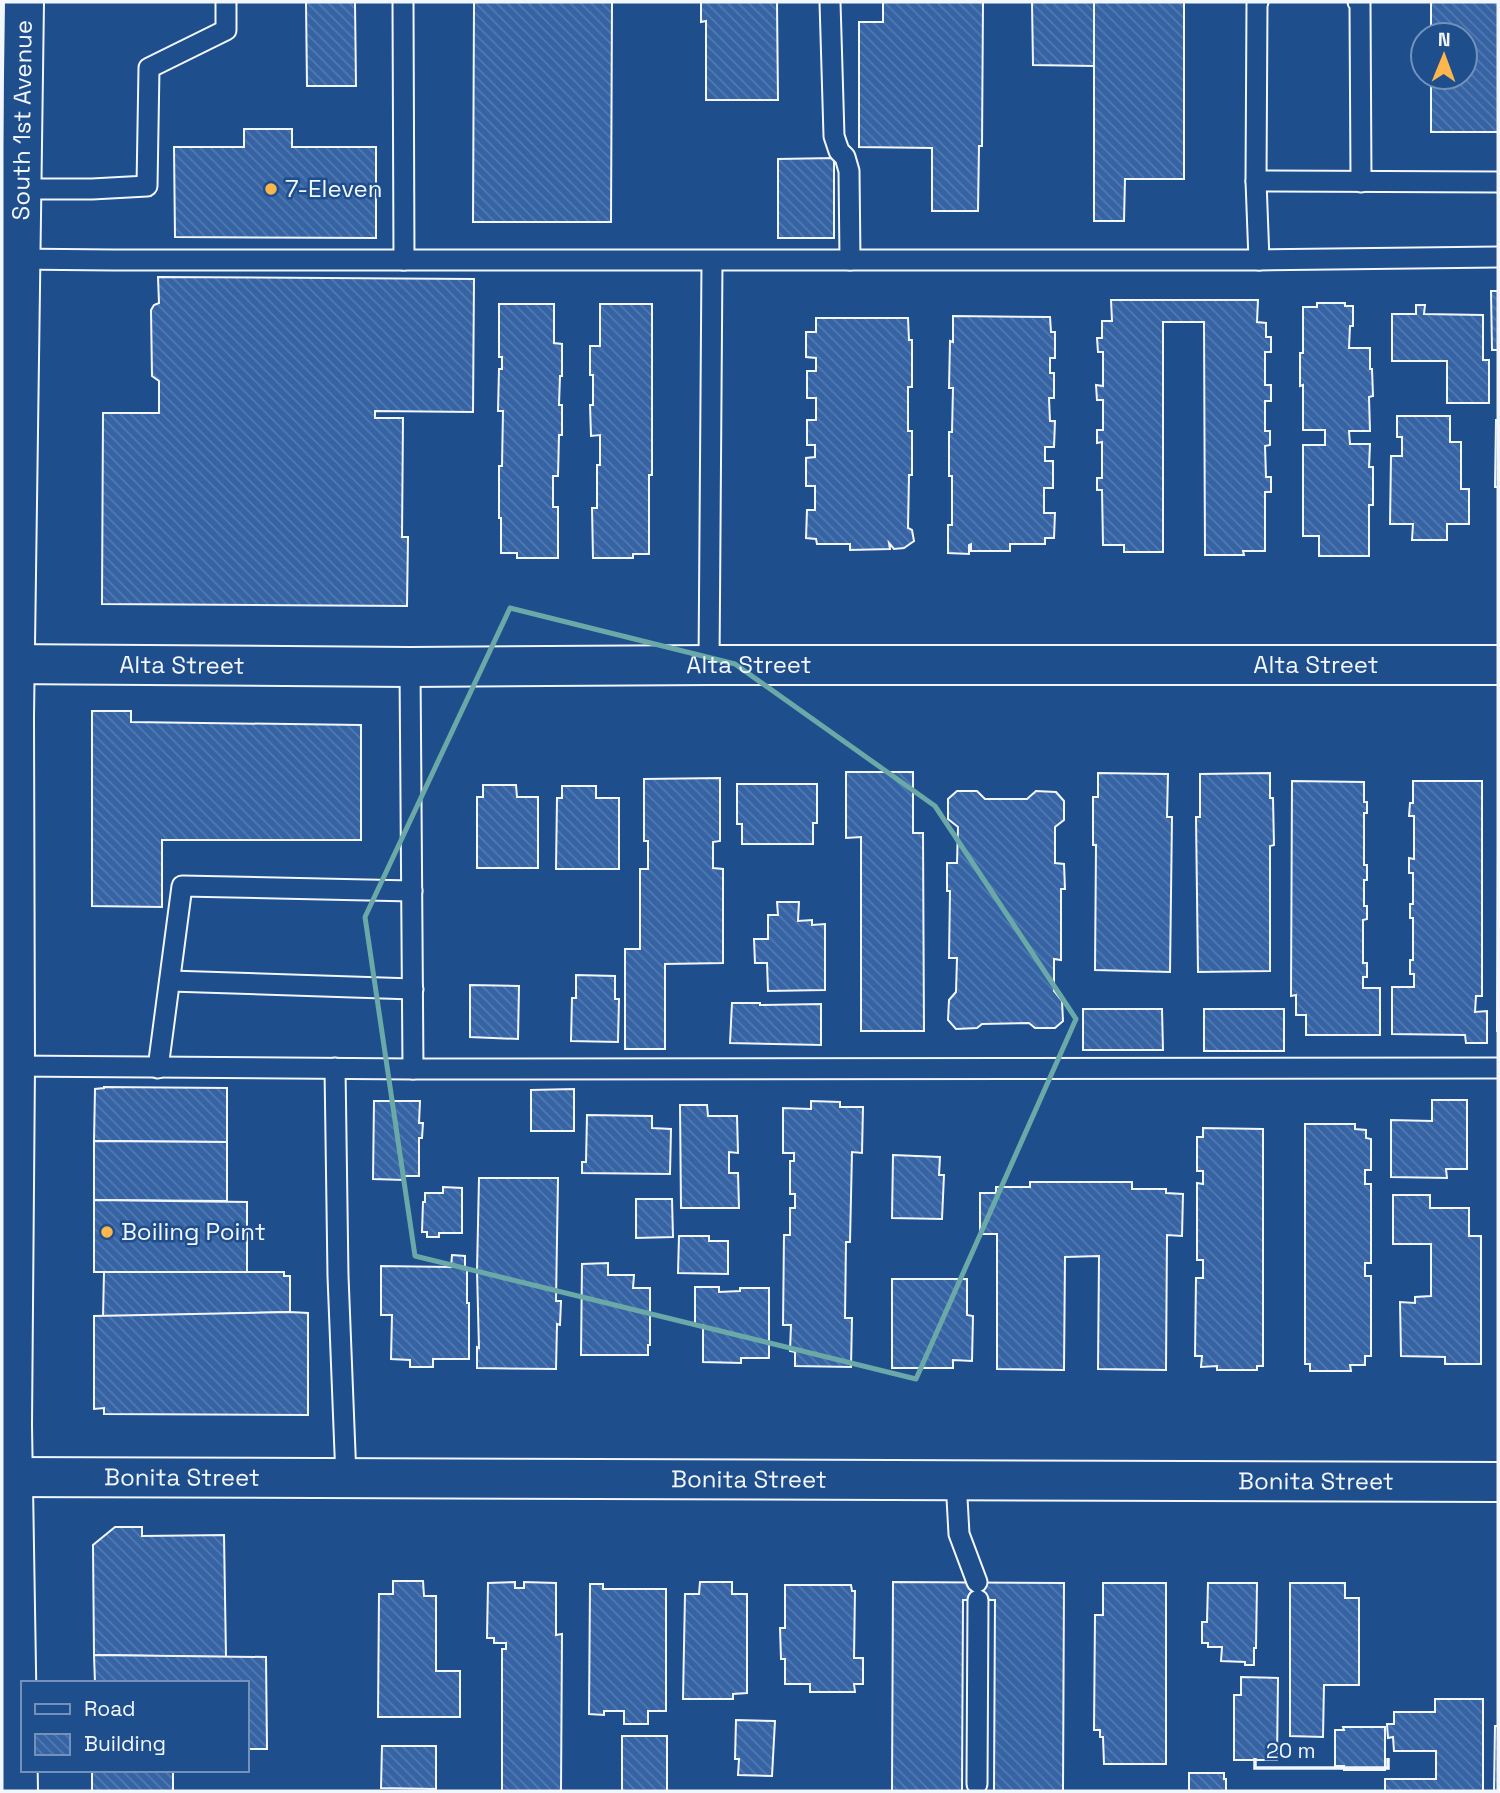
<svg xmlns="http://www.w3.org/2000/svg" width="1500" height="1793" font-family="'Space Grotesk',sans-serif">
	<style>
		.building { fill: url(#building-back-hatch); stroke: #f2f6ff; stroke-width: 2 }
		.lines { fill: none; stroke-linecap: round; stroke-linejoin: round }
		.lane-casing { stroke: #f2f6ff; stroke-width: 23 }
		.street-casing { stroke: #f2f6ff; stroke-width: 42 }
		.secondary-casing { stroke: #f2f6ff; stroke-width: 42 }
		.lane { stroke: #1f4e8c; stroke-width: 19 }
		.street { stroke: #1f4e8c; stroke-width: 38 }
		.secondary { stroke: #1f4e8c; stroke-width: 38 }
		.marked { fill: none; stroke: #6aa9a8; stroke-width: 5; stroke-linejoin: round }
		.poi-dot { fill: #ffb74d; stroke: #1f4e8c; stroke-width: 2.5 }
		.labels { text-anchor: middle; stroke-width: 5; stroke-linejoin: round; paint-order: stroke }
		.street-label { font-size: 24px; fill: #f2f6ff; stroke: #1f4e8c }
		.poi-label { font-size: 24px; fill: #f2f6ff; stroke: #1f4e8c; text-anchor: start }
	</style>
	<defs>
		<pattern id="building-back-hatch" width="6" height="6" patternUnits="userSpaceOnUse" patternTransform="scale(1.75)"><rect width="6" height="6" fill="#3563a3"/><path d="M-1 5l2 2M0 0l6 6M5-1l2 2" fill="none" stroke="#537ab1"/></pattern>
	</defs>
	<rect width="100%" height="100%" fill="#1f4e8c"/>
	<g class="building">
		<path d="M306,2H355L356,86H307Z"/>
		<path d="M474,2H612L611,222H473Z"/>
		<path d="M701,2H777L778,100H706V21L701,22Z"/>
		<path d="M883,2H983L982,146H979L978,211H932V148L859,147V22H883Z"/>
		<path d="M1032,2H1094V66L1033,65Z"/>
		<path d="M1094,2H1184V179H1125L1124,221H1094Z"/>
		<path d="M1431,2H1498V132H1431V77H1465V35H1431Z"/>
		<path d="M244,129H292V147H376V238L175,237L174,147H244Z"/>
		<path d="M834,158V238H778V159Z"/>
		<path d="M158,277L474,279L473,412L375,411V418H403L402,537H408L407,606L102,604L103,413H159V381L152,376L151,310L154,305L159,303Z"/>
		<path d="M1491,291H1498V350H1492Z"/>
		<path d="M1111,300H1258L1257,322L1266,323V337H1271V352H1265V385H1271V401H1265V431H1270V445L1265,446L1266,477H1271V492H1265V551H1243L1244,555H1205L1204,322H1163V552H1124V545H1103L1102,490H1097V478H1102V442L1097,443V430H1103V400H1097L1096,385L1103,386V352H1098L1097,338H1102V321H1112Z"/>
		<path d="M1317,303H1345V306H1353V326H1350L1349,348H1370V369H1372L1373,396L1369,397L1370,431H1349L1350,444H1370L1369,467H1373V505H1369V556H1319V536H1303V445H1325V430H1303V385L1300,386V353H1303V307H1317Z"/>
		<path d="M499,304H554V343L562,344V376H560L559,405H562V435H559L558,476H553V507H558V558H517V553H501V518H499V466H502L503,411H498L499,369H502V357H499Z"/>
		<path d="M600,304H652V475H649V554H633V558H593L592,508H597V465H600V435L591,436L590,405H593V375H590V346H600Z"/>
		<path d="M1416,305H1425L1424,314L1483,315V360H1489V403H1447V361H1392V314H1416Z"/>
		<path d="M953,316L1050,317L1051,332H1055V358H1050V373H1054V398H1049L1050,421H1055L1054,447H1045V461H1053V488H1044V513H1055L1054,538H1045V544H1010V551H971V544L969,545V554L948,553V525H952V476H949V432H952L953,388H949L950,341L953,342Z"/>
		<path d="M816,318H908L909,340H912V387H908V431H912V475H909L908,528L912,530L914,541L904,548L894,549L889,543L890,549L850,550V544H817L816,539L806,538L807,510H815V486H806V458L815,457V445H807V420H816V398H807V371H816V358L806,357V332H816Z"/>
		<path d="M1397,416H1450V442H1461V489H1469V524H1447V540H1412L1413,524H1390L1391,456H1402V437H1397Z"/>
		<path d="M1496,420H1498V487H1495Z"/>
		<path d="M92,711H131V722L361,725V840H162V907L92,906Z"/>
		<path d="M846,772H913V833H923L924,1031H861V837L846,838Z"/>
		<path d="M1098,773L1168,774L1167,817H1172L1170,972L1095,970L1096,845H1093V797H1098Z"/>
		<path d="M1270,773V798H1273L1274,845L1270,846V971L1198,972L1196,817H1200V774Z"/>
		<path d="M720,778V841L713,842V868L723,869V963L665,964V1049H625V949H640V869H648V841H644V779Z"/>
		<path d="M1292,781L1364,782V802H1367V813H1364V865H1367V880H1364V906H1367V919L1363,920V963H1367V977H1363V988H1380V1035H1306V1015H1296V995L1291,996Z"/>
		<path d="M1413,781H1482V996H1476L1475,1012L1487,1011V1043H1466L1465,1035L1392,1034V987H1414V974H1410V960H1413V918H1410V904H1413V873H1409V858L1414,859V816H1409L1410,803H1413Z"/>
		<path d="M737,784H817V823H813V844H742V824H737Z"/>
		<path d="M483,785H516L517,797H538V868H477V797H483Z"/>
		<path d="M562,786H596V798H619V869H556L557,798H562Z"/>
		<path d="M957,791H977L985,799H1027L1036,791L1056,792L1064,801V820L1055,827V863L1064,864L1065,889H1061V960L1054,959V991L1062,1001L1063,1021L1055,1028H1035L1029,1023L982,1024L977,1028L956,1029L948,1020L949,1000L956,992L957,958H949L950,891H947V863H957L958,827L948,819V799Z"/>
		<path d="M1498,847V1031H1497Z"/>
		<path d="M777,902H799L798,921L812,920V925L825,924V990L768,991L767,963H755L754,939H768V915H778Z"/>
		<path d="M576,975L615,976V999H619L618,1042L571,1041L572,998H576Z"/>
		<path d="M470,985L519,986L518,1039L470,1037Z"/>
		<path d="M732,1003H760V1005L821,1004V1045L730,1043Z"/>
		<path d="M1083,1009H1162L1163,1050H1083Z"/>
		<rect x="1204" y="1009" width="80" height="42"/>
		<path d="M104,1087L227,1088V1142L94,1141L95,1089L104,1088Z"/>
		<path d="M574,1089V1131H531V1090Z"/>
		<path d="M1432,1100H1467V1169H1446L1447,1178L1391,1177V1120L1432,1121Z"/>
		<path d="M374,1101H420L419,1123H423L422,1138H419V1176H404V1180L373,1179Z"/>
		<path d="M811,1101L840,1102V1107H863L862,1153L852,1152L850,1242H846L845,1318H852L851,1367L795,1366V1352L790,1351L791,1325H783L784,1235H790V1208H795V1194H790V1161H794V1153H783V1108L811,1109Z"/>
		<path d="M680,1105H707L708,1116H737L738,1153L729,1152V1173H738L739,1208H681Z"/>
		<path d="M587,1115L652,1116V1128L671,1129L670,1174L582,1173V1162H586Z"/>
		<path d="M1305,1124H1355V1129L1366,1130V1138L1371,1139V1170H1365V1184H1371V1263H1365V1276H1371V1356H1365V1365H1350L1351,1371H1310V1364H1305Z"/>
		<path d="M1203,1128L1263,1129V1366H1257V1370H1217V1366L1201,1367L1202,1356H1195L1196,1278H1203V1260H1197V1183L1203,1184V1171H1197V1137H1203Z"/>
		<path d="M94,1141L227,1142V1201L94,1200Z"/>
		<path d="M893,1155L940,1157L939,1175H944L942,1219L892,1218Z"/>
		<path d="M479,1178H558L556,1301H561L560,1325L557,1324L556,1369L477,1368V1347L479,1348L477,1271Z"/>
		<path d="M1030,1182H1132V1189H1166V1193L1183,1194L1182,1236L1167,1235L1166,1370L1098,1369L1099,1256L1065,1257L1064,1370L997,1369V1234H980V1193H996V1187H1030Z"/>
		<path d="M443,1187L462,1188V1233H439V1237H427V1232H422L423,1202H425V1193H443Z"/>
		<path d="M1393,1195H1430V1208H1469V1236H1481V1364H1445V1357L1401,1356L1400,1302L1415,1303V1297L1431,1296V1244H1393Z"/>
		<path d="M636,1199H672L673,1237L636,1238Z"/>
		<path d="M94,1200L247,1202V1272H94Z"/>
		<path d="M679,1236H709V1241H728V1274L678,1273Z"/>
		<path d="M452,1255L465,1256V1267L467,1268V1303H469V1359H433V1367H410V1360L391,1359L392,1315H381V1266L451,1267Z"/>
		<path d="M608,1263V1275H634L633,1288H650V1345H648V1355H581L582,1264Z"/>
		<path d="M104,1272H284V1276H290V1312L103,1317Z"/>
		<path d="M892,1279H967V1315L973,1316L972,1361L953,1360V1368H892Z"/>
		<path d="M695,1287H719V1292L740,1291V1288H769V1358H741V1363L703,1362V1325H695Z"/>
		<path d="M290,1312L308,1313V1415L104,1414V1408L94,1409V1316Z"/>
		<path d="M115,1527H142V1536L224,1535L226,1657L94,1655L93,1545Z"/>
		<path d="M393,1581H423L424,1596H436V1671H460V1717H378L379,1594H393Z"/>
		<path d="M515,1582V1588H524V1582L556,1583V1635L562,1634L561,1791H502V1649H506V1643H494V1638H487L488,1583Z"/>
		<path d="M700,1582H732V1594H747V1693L733,1694V1699H683L685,1594H699Z"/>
		<path d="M893,1582L1064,1583L1063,1791H994L995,1600H963L962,1791H892Z"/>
		<path d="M1103,1583H1166V1764H1104L1103,1737H1100V1730H1094L1095,1615H1103Z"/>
		<path d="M1208,1583H1257L1256,1648H1254V1665H1245V1662L1221,1661L1222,1647H1208V1643H1202V1622H1207Z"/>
		<path d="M1290,1583H1345V1598H1359V1685H1324L1323,1737L1290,1736Z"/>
		<path d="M590,1584H603V1589H666V1711H648V1724H624V1711H604V1715L589,1714Z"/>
		<path d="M785,1585H851L852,1591H855L854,1658H863V1684H854L855,1692H810V1684H785V1659H781L780,1628H785Z"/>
		<path d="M94,1655L266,1657L267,1749H247V1683H95Z"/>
		<path d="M1241,1677L1278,1678L1277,1760H1234V1695H1241Z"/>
		<path d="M1435,1699H1483V1791H1385V1779H1436V1751H1394L1393,1737L1388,1738L1387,1724H1394V1712H1435Z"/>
		<path d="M736,1720L775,1721L772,1776L738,1775L739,1759H735Z"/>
		<path d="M1495,1726H1498V1791H1494Z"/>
		<path d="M1343,1727H1385V1770H1344V1766H1335V1730H1344Z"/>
		<rect x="622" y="1736" width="45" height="55"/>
		<path d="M382,1746H436V1789L381,1788Z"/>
		<rect x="92" y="1770" width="81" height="21"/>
		<path d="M1189,1773H1224V1779H1226V1791H1189Z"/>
	</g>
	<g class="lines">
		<defs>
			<g id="lane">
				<path d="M403,2L404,260"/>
				<path d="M830,2L834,136L839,151L845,157L849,171L850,260"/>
				<path d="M1258,2L1257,3L1256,181L1498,182"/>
				<path d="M1358,2L1360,4L1361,182"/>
				<path d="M1256,181L1259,260"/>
				<path d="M22,189H92L147,186L149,68L226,30V2"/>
				<path d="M13,259L113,260H1259L1498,257"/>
				<path d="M709,665L712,261"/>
				<path d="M410,667L413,1069"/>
				<path d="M170,981L413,989"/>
				<path d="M10,1066L413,1069L1498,1068"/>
				<path d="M158,1068L182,886L412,891"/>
				<path d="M335,1068L338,1276L346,1478"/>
				<path d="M956,1480L959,1534L977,1582"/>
				<path d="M977,1784L978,1600"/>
			</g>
			<g id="street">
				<path id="s1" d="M2,664L410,667L709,665H1498"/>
				<path id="s2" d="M2,1477L1498,1482"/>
			</g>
			<g id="secondary">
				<path id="s3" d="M18,1791L12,1425L15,1066L14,717L24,2"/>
			</g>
		</defs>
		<use href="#lane" class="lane-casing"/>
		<use href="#street" class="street-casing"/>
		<use href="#secondary" class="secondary-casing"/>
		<use href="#lane" class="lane"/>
		<use href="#street" class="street"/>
		<use href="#secondary" class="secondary"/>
	</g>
	<path class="marked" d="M510,608L735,664L935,806L1076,1019L916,1379L415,1256L365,917Z"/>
	<g class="poi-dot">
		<circle cx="271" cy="189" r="7"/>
		<circle cx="107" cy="1232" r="7"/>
	</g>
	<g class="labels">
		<g class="street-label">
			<text dy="8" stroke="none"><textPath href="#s3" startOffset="1671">South 1st Avenue</textPath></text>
			<text dy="8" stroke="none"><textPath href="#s1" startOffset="747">Alta Street</textPath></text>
			<text dy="8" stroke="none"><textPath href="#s1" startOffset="1314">Alta Street</textPath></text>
			<text dy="8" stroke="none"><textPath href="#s1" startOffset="180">Alta Street</textPath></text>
			<text dy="8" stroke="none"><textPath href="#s2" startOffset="180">Bonita Street</textPath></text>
			<text dy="8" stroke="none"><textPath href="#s2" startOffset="747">Bonita Street</textPath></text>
			<text dy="8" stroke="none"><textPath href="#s2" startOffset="1314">Bonita Street</textPath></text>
		</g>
		<g class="poi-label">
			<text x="285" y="197">7-Eleven</text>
			<text x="121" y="1240">Boiling Point</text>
		</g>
	</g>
	<rect width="1500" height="1793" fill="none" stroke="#f2f6ff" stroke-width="7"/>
	<rect x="21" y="1681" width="228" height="91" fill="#1f4e8c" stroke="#7391ba" stroke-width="2"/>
	<rect x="35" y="1704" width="35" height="10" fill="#1f4e8c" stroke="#7391ba" stroke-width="2"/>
	<text x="84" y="1716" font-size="21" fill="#f2f6ff">Road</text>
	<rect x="35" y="1734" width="35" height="21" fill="url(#building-back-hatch)" stroke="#7391ba" stroke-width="2"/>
	<text x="84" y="1751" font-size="21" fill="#f2f6ff">Building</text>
	<g transform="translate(1444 56) rotate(1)"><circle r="33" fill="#1f4e8c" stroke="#7391ba" stroke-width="2"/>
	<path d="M0-5L12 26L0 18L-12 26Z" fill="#ffb74d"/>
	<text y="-10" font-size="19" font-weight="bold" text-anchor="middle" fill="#f2f6ff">N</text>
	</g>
	<path d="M1255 1758v10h133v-10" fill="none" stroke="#f2f6ff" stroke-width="3.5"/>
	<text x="1266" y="1758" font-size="21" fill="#f2f6ff" stroke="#1f4e8c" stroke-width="5" paint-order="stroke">20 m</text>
</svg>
